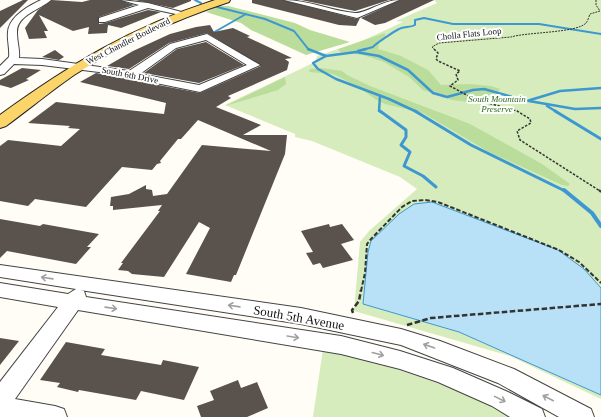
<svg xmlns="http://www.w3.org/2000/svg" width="601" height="417" font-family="Georgia,serif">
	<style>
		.green { fill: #d6ecbc }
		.forest { fill: #badd9b }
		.water { fill: #b8e1f8; stroke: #3d98d1 }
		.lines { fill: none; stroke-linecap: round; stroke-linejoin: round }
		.stream-far3 { stroke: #3d98d1; stroke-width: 2 }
		.stream-far2 { stroke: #3d98d1; stroke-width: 2.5 }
		.stream-far1 { stroke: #3d98d1; stroke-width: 3 }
		.stream { stroke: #3d98d1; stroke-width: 4 }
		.building { fill: #5a524d }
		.minor-casing { stroke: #444; stroke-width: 2 }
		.major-casing { stroke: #222; stroke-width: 2 }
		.path-far3 { stroke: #333; stroke-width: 1; stroke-dasharray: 2 1; stroke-linecap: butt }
		.path-far2 { stroke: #333; stroke-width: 1.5; stroke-dasharray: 2.5 1.5; stroke-linecap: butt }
		.path-far1 { stroke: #333; stroke-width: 2; stroke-dasharray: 4.5 2; stroke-linecap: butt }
		.path { stroke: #333; stroke-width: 2.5; stroke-dasharray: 5.5 2.5; stroke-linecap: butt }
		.minor { fill: #fff; fill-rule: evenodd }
		.major { fill: #fbd569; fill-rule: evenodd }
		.oneway { stroke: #a0a0a0 }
		.labels { text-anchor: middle; stroke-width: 4; stroke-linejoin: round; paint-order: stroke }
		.far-street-label { font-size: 9px; fill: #111; stroke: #fff }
		.far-park-label { font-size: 9px; font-style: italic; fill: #306c1e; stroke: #fff }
		.near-street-label { font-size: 13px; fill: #111; stroke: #fff }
	</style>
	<rect width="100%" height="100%" fill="#fffdf5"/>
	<g class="green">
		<path d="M434,0H601V399L510,356L354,311L360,242L369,231L417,189L400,177L312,141L295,137V134L225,105L315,62L317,56L338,49L340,51L403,22L396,21L437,3Z"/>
		<path d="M323,349C390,365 455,386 517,417H313Z"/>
	</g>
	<g class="forest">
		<path d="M218,6H228L295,23L310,30L350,42L306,55L251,30L241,23L206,12Z"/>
		<path d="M385,33V37L379,42L378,49L401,56L428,70L441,85L470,84L491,86L500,89L498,92L468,102L452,100L423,90L409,77L384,62L363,55L340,52L338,49Z"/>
		<path d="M321,68L342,71L347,75L370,86L470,124L542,164L570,184L568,186L562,185L489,152L423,113L385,104L375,99L357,86L333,74L309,72L310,69Z"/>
		<path d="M285,77L286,84L278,90L225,106Z"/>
	</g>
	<path class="water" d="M432,202L558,250L584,269L601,288V395L459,332L363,304L368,252L371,241L399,214L414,204Z"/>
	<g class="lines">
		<g class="stream-far3">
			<path d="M195,0L201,3"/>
			<path d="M217,7L265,19L294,31L309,50"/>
			<path d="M211,34L246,14"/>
			<path d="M362,50L373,47C375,44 395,31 399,29C404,26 410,28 415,25V20L424,18L453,24H539L601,34"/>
		</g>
		<g class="stream-far2">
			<path d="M308,49L326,56L313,63L318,69L336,79L389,99L417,112"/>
			<path d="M358,51L366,49"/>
			<path d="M326,56L356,52L379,56L408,70L433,93L447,97L473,90L484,89L527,101L560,91L601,88"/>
			<path d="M380,96L379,111L381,112"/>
			<path d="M529,101L575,109L601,108"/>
			<path d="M547,106L557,112"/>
		</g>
		<g class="stream-far1">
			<path d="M380,111L406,130V137L401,145L410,152L404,166L423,176L436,187"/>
			<path d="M415,111L471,145L565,191"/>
			<path d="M555,111L601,139"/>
		</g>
		<path class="stream" d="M564,190L592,213L601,226"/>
	</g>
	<g class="building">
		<path d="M23,0H28L0,28V11Z"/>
		<path d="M52,0L82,2L90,0H120L134,5L99,17V24L105,23L148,10L161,12L121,28L108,25L107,33L88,34L89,27L73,31L39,15L48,31H44L47,38L29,39L25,28L38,10Z"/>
		<path d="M135,0H191V1L173,8Z"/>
		<path d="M252,0H283L357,19L360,18L356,26L339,25L252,3Z"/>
		<path d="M301,0H389L355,11Z"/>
		<path d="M400,0H434L385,23L375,25L361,18Z"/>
		<path d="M210,25L214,32L233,28L250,36L247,37L292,58L285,59L289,62L287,70L228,96L231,98L216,107L261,125L243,135H287L285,154L236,275H234L231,282L186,274L210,228L199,222L164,277L132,274L128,271L118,270L123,263H121L160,211H158L162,205L113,210V206H110L111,197L129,194L146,185V189L152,190L153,196L167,194L202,145L271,151L198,120L181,139H178L160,161L161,163L157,164L152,170L122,167L86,207L35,199L28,206L0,201V146L8,140L61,146L80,129L68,128L70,126L28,123L56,102L164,114L166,103L80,82L96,73L200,93L261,66L207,33L169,43L129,69L107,66L133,51L170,34L196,27Z"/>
		<path d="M206,42L244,65L199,83L144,73L177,49Z"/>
		<path d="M55,50L64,57L59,60L42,57Z"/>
		<path d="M22,68L41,70L26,79L29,80L11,88L0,85V80Z"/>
		<path d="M0,219L40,226L43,224L99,234L87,247H91L76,264L7,251L0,258Z"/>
		<path d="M329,224L330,227L342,224L354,240L341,244L353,260L323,268L320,263L313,265L306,253L313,252L301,231Z"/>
		<path d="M0,338L19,341L0,365Z"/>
		<path d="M66,342L105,349L101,355L161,365L163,360L199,367L184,400L141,391L136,400L79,390L78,392L57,387L60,383L40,380Z"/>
		<path d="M238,380L241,388L257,382L268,408L247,417H201L197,406L214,400L210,391Z"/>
	</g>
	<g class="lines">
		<defs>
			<g id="minor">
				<path d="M41,0H51C40,10 16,15 17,33C17,42 20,50 19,58L42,59L129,71L170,44L207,34L260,65L200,92L107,73L42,65L14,64L4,74L0,75V66L9,57C10,49 7,40 8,32C9,17 28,6 41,0ZM206,40L247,65L199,85L140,74L176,48Z"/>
				<path d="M121,0L148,3L189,14L185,16L148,8L105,22H99V18L139,5Z"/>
				<path d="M284,0C309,0 331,11 355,13C365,14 383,0 399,0L357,18Z"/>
				<path d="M0,265L301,308L401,329L440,341L514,369L591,409L594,417H559L498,383L401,345L301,324L80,290L84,291L86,297L341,336L400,351L453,368L508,392L542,409L545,417H510L492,406L438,382L400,369L341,354L78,310L15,399L55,406L64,409L67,417H0V382L58,307L0,297V283L68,294L76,289L0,277Z"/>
			</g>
			<path id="major" d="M215,0H230L229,2C174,20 122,44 74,75C51,91 29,109 6,126L0,128V115C71,64 131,27 215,0Z"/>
		</defs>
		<use href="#minor" class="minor-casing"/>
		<use href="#major" class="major-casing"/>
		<path class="path-far3" d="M435,50L432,47L439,43L511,37C527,32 577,33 586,23C588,21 589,16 590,14L600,11L596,5V0"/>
		<path class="path-far2" d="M434,49L438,53L436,59L438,61L460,71L456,74L458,80L450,86L474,99L517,111L530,119L531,123L517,131L520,140L600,191"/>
		<g class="path-far1">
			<path d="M599,190L601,192"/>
			<path d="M361,291L365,273L367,244L371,239L402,207L412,201L425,200L438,202L559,250L579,262L601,283"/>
		</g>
		<g class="path">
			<path d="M353,313L352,310L359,301L361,290"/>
			<path d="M407,325L431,318L601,304"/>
		</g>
		<use href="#minor" class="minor"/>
		<use href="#major" class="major"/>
	</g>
	<defs><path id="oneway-shaft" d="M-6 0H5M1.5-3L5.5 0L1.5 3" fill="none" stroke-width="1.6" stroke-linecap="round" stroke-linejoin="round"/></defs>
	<g class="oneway">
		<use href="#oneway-shaft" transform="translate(47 278) rotate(-172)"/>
		<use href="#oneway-shaft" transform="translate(234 306) rotate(-172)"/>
		<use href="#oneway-shaft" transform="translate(111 308) rotate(8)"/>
		<use href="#oneway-shaft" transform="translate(293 337) rotate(9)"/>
		<use href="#oneway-shaft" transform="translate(429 346) rotate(-161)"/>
		<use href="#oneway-shaft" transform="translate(378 354) rotate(15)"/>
		<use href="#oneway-shaft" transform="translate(548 398) rotate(-153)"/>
		<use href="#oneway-shaft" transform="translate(500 399) rotate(26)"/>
	</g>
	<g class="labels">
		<g class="far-street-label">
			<text transform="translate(469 34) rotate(-6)" y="3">Cholla Flats Loop</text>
			<text transform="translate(128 41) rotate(-27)" y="3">West Chandler Boulevard</text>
			<text transform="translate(130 75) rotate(11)" y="3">South 6th Drive</text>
		</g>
		<g class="far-park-label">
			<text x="497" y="102">South Mountain<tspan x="497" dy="10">Preserve</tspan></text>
		</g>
		<g class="near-street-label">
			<text transform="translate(299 317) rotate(10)" y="5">South 5th Avenue</text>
		</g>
	</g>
</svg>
